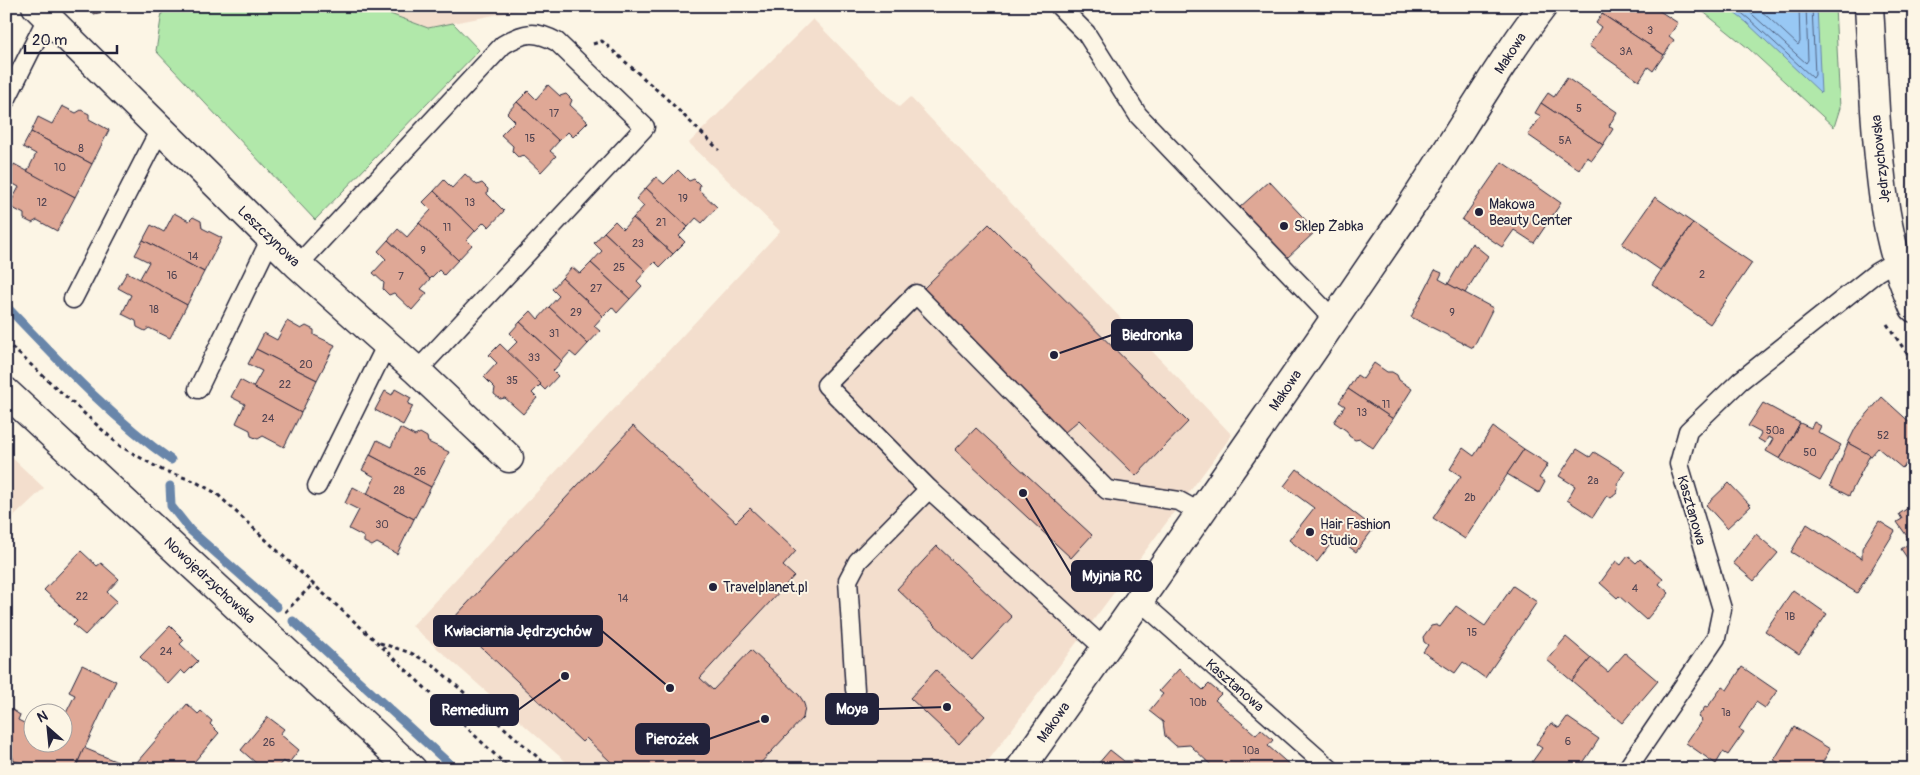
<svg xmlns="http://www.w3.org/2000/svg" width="1920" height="775" font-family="Pangolin,sans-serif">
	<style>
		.built { fill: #f3decd }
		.green { fill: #b1e8aa; stroke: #6a8572 }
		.water { fill: #98c8f4; stroke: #6986aa }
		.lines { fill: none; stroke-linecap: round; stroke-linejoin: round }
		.shore { stroke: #516485; stroke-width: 1 }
		.stream { stroke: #6986aa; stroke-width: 9 }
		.building { fill: #dfa896; stroke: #22223b }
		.service-casing { stroke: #22223b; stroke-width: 21 }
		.minor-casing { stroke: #22223b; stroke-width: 31 }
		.tertiary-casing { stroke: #22223b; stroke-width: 31 }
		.secondary-casing { stroke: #22223b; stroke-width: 31 }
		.path { stroke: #22223b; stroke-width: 3; stroke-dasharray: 4 4; stroke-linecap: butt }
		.service { stroke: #fcf5e5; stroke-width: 18 }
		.minor { stroke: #fcf5e5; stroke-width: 28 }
		.tertiary { stroke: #fcf5e5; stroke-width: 28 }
		.secondary { stroke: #fcf5e5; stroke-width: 28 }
		.poi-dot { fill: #22223b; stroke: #fcf5e5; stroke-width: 2 }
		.labels { text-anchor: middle; stroke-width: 4; stroke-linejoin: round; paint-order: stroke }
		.number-label { font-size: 11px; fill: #514452 }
		.street-label { font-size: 14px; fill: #22223b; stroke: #fcf5e5 }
		.poi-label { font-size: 14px; fill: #22223b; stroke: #fcf5e5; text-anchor: start }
		.leader { fill: none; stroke: #22223b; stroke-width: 2 }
		.callout-dot { fill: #22223b; stroke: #fcf5e5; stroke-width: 2 }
		.callout { fill: #22223b; stroke: #22223b; stroke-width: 2 }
		.callout-label { font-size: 15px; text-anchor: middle; font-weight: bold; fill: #fff }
	</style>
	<rect width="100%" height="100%" fill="#fcf5e5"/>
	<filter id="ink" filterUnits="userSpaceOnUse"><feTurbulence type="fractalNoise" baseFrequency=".02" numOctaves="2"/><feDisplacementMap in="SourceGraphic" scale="10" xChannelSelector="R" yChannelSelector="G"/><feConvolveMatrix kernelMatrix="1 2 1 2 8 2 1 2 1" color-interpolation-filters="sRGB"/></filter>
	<g filter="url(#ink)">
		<g class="built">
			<path d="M376,6H541L428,28L382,11Z"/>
			<path d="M813,19L899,107L910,97L1232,435L982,769H574L412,626L780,231L689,143Z"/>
			<path d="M6,452L44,488L6,524Z"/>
		</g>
		<g class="green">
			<path d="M163,6H376L382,11L428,28L453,23L479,50L315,220L156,51Z"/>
			<path d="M1696,6H1835L1840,108L1834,127L1748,48Z"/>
		</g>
		<path class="water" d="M1725,6H1817L1821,93L1746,22Z"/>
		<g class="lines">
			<g class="shore">
				<path d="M1733,6L1749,19L1813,78L1815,75L1812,6"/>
				<path d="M1743,6L1806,63L1808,60L1806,6"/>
				<path d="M1756,6L1798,45L1800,42L1799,6"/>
			</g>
			<g class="stream">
				<path d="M6,306C58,360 110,417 171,460"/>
				<path d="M170,486L171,506L190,530L277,607"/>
				<path d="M293,621L455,769"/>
			</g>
		</g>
		<g class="building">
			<path d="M92,6H105L107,11L94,14Z"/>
			<path d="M1607,6L1615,8L1616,6H1652L1678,23L1669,36L1674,40L1664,55L1602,14Z"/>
			<path d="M1602,14L1664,55L1653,71L1648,67L1639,81L1589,46L1601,27L1596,23Z"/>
			<path d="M1567,78L1617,112L1609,126L1613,129L1603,145L1541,103L1548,93L1554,97Z"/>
			<path d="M548,85L560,96L566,94L572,100L570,105L588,122L573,137L568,132L559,141L517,102L528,91L536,99Z"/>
			<path d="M517,102L559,141L550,151L556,156L541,172L523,155L518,157L512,151L513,146L501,135L515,121L507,113Z"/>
			<path d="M1541,103L1603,145L1592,160L1587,157L1579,170L1528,135L1541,116L1535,113Z"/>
			<path d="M62,106L76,113L81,110L89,114V119L109,130L92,164L31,132L38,117L52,124Z"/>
			<path d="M31,132L92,164L75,197L27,172L36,154L23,147Z"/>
			<path d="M1502,162L1561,203L1534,243L1514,230L1502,247L1462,220Z"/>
			<path d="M14,164L75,197L57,231L37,220L32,223L24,219V214L9,206L19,187L6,180Z"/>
			<path d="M678,170L689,181L694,179L700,185L699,190L717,207L702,223L696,218L688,227L646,188L656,177L664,184Z"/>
			<path d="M465,174L477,185L482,183L488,189L487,194L504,211L489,227L484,222L475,231L434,191L444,180L452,188Z"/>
			<path d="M1269,181L1316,231L1287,258L1240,207Z"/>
			<path d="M646,188L688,227L679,236L685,242L673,254L633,218L644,206L636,199Z"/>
			<path d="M434,191L475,231L467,240L472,245L458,260L419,223L431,210L423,202Z"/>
			<path d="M1655,197L1693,223L1660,270L1622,244Z"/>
			<path d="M174,213L189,221L193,217L201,221L202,228L222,238L204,272L143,240L151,225L164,232Z"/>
			<path d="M633,218L673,254L660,267L655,262L646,271L604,232L615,221L623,229Z"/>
			<path d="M419,223L458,260L444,275L439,270L430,279L388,240L398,229L407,237Z"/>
			<path d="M1693,223L1752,263L1710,324L1652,284Z"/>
			<path d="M989,224L1188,422L1136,476L1079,420L1064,433L923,289Z"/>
			<path d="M604,232L646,271L637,281L642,286L630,299L591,263L602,251L594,243Z"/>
			<path d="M143,240L204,272L187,305L139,280L149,262L135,255Z"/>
			<path d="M388,240L430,279L421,289L427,293L412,310L394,293L389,295L383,289L384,283L373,273L386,259L378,251Z"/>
			<path d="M1472,243L1488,256L1465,293L1448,284Z"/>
			<path d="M591,263L630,299L617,313L612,307L603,316L562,278L572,267L580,274Z"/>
			<path d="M1435,270L1442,273L1439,279L1493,308L1473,348L1411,317Z"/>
			<path d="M127,272L187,305L170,338L149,328L145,331L137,327L136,321L122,314L131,295L118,288Z"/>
			<path d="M562,278L603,316L594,326L600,331L588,344L549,307L559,296L552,289Z"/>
			<path d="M549,307L588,344L576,357L570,352L562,361L520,322L531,311L538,319Z"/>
			<path d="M287,321L301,329L306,326L314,330V335L335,345L317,380L256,349L264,333L277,340Z"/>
			<path d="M520,322L562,361L553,371L558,376L545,390L507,352L518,341L510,333Z"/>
			<path d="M500,344L541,384L532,393L537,398L523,414L505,398L500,399L494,394L495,388L484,377L497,363L489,355Z"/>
			<path d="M256,349L317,380L301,413L253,387L262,371L248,364Z"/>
			<path d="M1374,363L1387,372H1392L1397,375L1399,380L1412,389L1393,419L1348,389L1357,375L1363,379Z"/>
			<path d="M240,380L301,413L284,447L263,436L258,439L251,436L250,430L236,423L245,404L231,397Z"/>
			<path d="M395,389L411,398L408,404L413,406L403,425L375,410L385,391L392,395Z"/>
			<path d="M1348,389L1393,419L1373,448L1360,439L1355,440L1349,436L1347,431L1334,422L1345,406L1339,402Z"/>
			<path d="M1882,397L1914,426V455L1902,468L1878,448L1871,456L1848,443L1856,427Z"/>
			<path d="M1763,403L1800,423L1780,459L1766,451L1773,439L1768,437L1765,443L1758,439L1761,433L1748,426Z"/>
			<path d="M1814,422L1821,426L1818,432L1841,445L1820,481L1780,459L1800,423L1811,428Z"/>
			<path d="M633,426L736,522L750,508L796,551L783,566L794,576L700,678L713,690L751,650L799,695L803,701L805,707L803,718L755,769H611L614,765L586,738L582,742L452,620Z"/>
			<path d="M1493,427L1524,449L1465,539L1433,518L1461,476L1450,469L1463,448L1474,456Z"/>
			<path d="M400,428L415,436L420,433L427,437L428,442L449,452L431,487L370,455L377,440L391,447Z"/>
			<path d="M976,428L1092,535L1071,558L955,450Z"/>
			<path d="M1848,443L1870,455L1849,496L1830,486Z"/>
			<path d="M1524,449L1548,464L1539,478L1545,482L1539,493L1507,474Z"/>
			<path d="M1577,449L1590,457L1594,452L1625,471L1617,484L1618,489L1617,493L1611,498L1607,495L1593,517L1567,500L1575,486L1559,476Z"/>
			<path d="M370,455L431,487L414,519L367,494L375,477L362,470Z"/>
			<path d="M1297,469L1374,528L1356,552L1336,537L1317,562L1289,540L1314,508L1284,486Z"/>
			<path d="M1729,483L1751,506L1727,528L1706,505Z"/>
			<path d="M353,487L414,519L397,554L377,543L372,546L364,542V537L349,529L359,510L345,503Z"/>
			<path d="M1914,504V568L1901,549L1911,542L1897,522L1902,519L1899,514Z"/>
			<path d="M1879,521L1895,531L1857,593L1791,552L1807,524L1862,559V548Z"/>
			<path d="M1756,534L1778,553L1754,581L1733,563Z"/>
			<path d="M937,546L1012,617L972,660L897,589Z"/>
			<path d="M81,551L97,566L101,563L119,579L107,592L117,601L85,635L73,625L77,621L44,590Z"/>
			<path d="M1628,556L1636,563L1640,559L1663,579L1659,584L1669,593L1646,620L1619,596L1617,598L1600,583L1616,561L1621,565Z"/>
			<path d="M1513,586L1537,602L1485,678L1463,662L1455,673L1423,652L1428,645L1424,642L1423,637L1431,626L1436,625L1440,627L1456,606L1485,626Z"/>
			<path d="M1793,590L1827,614L1799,654L1765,631Z"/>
			<path d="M170,626L184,640L180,644L198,661L185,674L181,670L168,684L140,657Z"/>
			<path d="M1566,637L1591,658L1572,681L1547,660Z"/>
			<path d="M1625,653L1658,681L1622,723L1572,681L1591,658L1608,672Z"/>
			<path d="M82,665L116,681L75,769H49L14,761L6,738V717L11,709L20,715L18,720L32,727V742H62V721L75,695L69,692Z"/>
			<path d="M1742,667L1777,691L1765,708L1756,702L1739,729L1744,732L1728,755L1723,752L1716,764L1686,743L1702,720L1698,717L1705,707L1707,708L1722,687L1727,690Z"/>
			<path d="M1179,669L1203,690L1209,684L1221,694L1215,700L1256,735L1261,729L1273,740L1268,746L1292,767L1291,769H1215L1190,745L1176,746L1165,736L1163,722L1149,711L1163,694L1159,691Z"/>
			<path d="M936,670L985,716L959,744L910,698Z"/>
			<path d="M187,704L198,714L201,711L212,721L210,724L219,733L188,769H145L137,762Z"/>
			<path d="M268,717L284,729L280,734L299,750L288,764L283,761L276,769H263L241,750Z"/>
			<path d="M1567,717L1599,739L1579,769H1543L1532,762L1542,748L1536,744L1551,723L1559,728Z"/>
			<path d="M1794,727L1830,749L1819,769H1782L1784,766L1774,760Z"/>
			<path d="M84,748L132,768L75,769Z"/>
			<path d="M1110,750L1124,761H1138L1147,769H1088L1093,763L1097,765Z"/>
		</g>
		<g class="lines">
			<defs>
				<g id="service">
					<path d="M1059,6L1086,33L1138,115L1333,319"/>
					<path d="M6,100L47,18"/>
					<path d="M298,265L503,45C524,32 535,30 557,42L645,127L417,371"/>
					<path d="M73,299L160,129"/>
					<path d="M198,389L271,238"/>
					<path d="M317,486L387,344"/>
					<path d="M929,489L826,385L916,294L1107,490L1179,501L1201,513"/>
					<path d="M1139,600L1330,769"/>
					<path d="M855,690L848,580L858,561L929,489L1104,648"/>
					<path d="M1627,769L1716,638L1722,609L1679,464L1688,431L1740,381L1877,272L1896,261"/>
				</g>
				<g id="minor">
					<path d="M36,6L298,265L417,371L509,458"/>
					<path d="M1020,769C1152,583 1282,397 1410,208C1455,141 1494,71 1543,6"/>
				</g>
				<path id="tertiary" d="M6,392L412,769"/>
				<path id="secondary" d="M1869,6C1871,41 1873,75 1875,110C1880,177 1885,245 1914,308"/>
			</defs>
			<use href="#service" class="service-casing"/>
			<use href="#minor" class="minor-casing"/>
			<use href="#tertiary" class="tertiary-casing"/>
			<use href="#secondary" class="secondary-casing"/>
			<g class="path">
				<path d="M593,44L602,41L667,99L719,150"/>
				<path d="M1887,324L1914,364"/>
				<path d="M6,342L120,446L162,470L194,481L216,493L313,584L378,643L510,769"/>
				<path d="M285,612L313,584"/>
				<path d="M380,643L411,653L433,665L551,769"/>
			</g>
			<use href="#service" class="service"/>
			<use href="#minor" class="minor"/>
			<use href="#tertiary" class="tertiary"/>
			<use href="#secondary" class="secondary"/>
		</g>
	</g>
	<g class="poi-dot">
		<circle cx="1479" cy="212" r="5"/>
		<circle cx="1284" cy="226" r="5"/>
		<circle cx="1310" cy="532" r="5"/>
		<circle cx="713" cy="587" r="5"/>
	</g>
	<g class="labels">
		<g class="number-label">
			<text x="1650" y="34">3</text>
			<text x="1626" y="55">3A</text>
			<text x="1579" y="112">5</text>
			<text x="554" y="117">17</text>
			<text x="530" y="142">15</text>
			<text x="1565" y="144">5A</text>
			<text x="81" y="152">8</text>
			<text x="60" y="171">10</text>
			<text x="683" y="202">19</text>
			<text x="42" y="206">12</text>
			<text x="470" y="206">13</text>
			<text x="661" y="226">21</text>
			<text x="447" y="231">11</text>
			<text x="638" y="247">23</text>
			<text x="423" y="254">9</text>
			<text x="193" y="260">14</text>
			<text x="619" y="271">25</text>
			<text x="1702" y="278">2</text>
			<text x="172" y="279">16</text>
			<text x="401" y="280">7</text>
			<text x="596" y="292">27</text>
			<text x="154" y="313">18</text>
			<text x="576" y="316">29</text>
			<text x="1452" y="316">9</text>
			<text x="554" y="337">31</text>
			<text x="534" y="361">33</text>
			<text x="306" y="368">20</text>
			<text x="512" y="384">35</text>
			<text x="285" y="388">22</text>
			<text x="1386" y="408">11</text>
			<text x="1362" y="416">13</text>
			<text x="268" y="422">24</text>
			<text x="1775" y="434">50a</text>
			<text x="1883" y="439">52</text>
			<text x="1810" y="456">50</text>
			<text x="420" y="475">26</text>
			<text x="1593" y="484">2a</text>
			<text x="399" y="494">28</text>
			<text x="1470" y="501">2b</text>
			<text x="382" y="528">30</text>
			<text x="1635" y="592">4</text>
			<text x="82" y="600">22</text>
			<text x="623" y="602">14</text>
			<text x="1790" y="620">1B</text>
			<text x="1472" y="636">15</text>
			<text x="166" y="655">24</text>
			<text x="1198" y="706">10b</text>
			<text x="1726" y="716">1a</text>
			<text x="1568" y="745">6</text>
			<text x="269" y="746">26</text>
			<text x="1251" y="754">10a</text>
		</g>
		<g class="street-label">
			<text transform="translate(1510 53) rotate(-57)" y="5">Makowa</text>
			<text transform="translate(1880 159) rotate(-96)" y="5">Jędrzychowska</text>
			<text transform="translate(269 236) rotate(44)" y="5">Leszczynowa</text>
			<text transform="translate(1285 390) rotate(-56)" y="5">Makowa</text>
			<text transform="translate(1692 510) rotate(74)" y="5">Kasztanowa</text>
			<text transform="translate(210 580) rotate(43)" y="5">Nowojędrzychowska</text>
			<text transform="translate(1235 685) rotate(41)" y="5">Kasztanowa</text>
			<text transform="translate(1053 722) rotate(-55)" y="5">Makowa</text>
		</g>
		<g class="poi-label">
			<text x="1489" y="209">Makowa<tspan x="1489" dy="16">Beauty Center</tspan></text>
			<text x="1294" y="231">Sklep Żabka</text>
			<text x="1320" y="529">Hair Fashion<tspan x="1320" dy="16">Studio</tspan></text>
			<text x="723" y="592">Travelplanet.pl</text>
		</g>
	</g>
	<path class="leader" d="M1054 355L1112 335M1023 493L1072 576M670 688L602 631M947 707L878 709M565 676L518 710M765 719L709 739"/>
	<g class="callout-dot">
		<circle cx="1054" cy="355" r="5"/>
		<circle cx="1023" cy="493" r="5"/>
		<circle cx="670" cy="688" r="5"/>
		<circle cx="947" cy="707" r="5"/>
		<circle cx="565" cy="676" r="5"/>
		<circle cx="765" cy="719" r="5"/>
	</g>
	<g class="callout">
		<rect x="1112" y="320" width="80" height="30" rx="5"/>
		<rect x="1072" y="561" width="80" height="30" rx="5"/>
		<rect x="434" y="616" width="168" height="30" rx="5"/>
		<rect x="826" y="694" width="52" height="30" rx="5"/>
		<rect x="431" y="695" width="87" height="30" rx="5"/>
		<rect x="636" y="724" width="73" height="30" rx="5"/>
	</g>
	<g class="callout-label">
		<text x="1152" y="340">Biedronka</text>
		<text x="1112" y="581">Myjnia RC</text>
		<text x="518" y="636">Kwiaciarnia Jędrzychów</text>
		<text x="852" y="714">Moya</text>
		<text x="475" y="715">Remedium</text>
		<text x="672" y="744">Pierożek</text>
	</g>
	<rect width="1920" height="775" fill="none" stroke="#fcf5e5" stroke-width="25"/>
	<rect x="12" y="12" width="1895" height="750" fill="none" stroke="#22223b" stroke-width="2" filter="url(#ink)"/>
	<g transform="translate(48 728) rotate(333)"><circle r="24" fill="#fcf5e5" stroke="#a5a1a1"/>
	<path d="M0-4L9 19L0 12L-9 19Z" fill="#22223b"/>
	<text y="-8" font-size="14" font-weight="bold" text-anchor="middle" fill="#22223b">N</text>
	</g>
	<path d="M25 45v8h92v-8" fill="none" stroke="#22223b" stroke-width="2.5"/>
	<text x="32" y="45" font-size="15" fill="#22223b" stroke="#fcf5e5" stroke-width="4" paint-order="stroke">20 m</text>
</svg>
